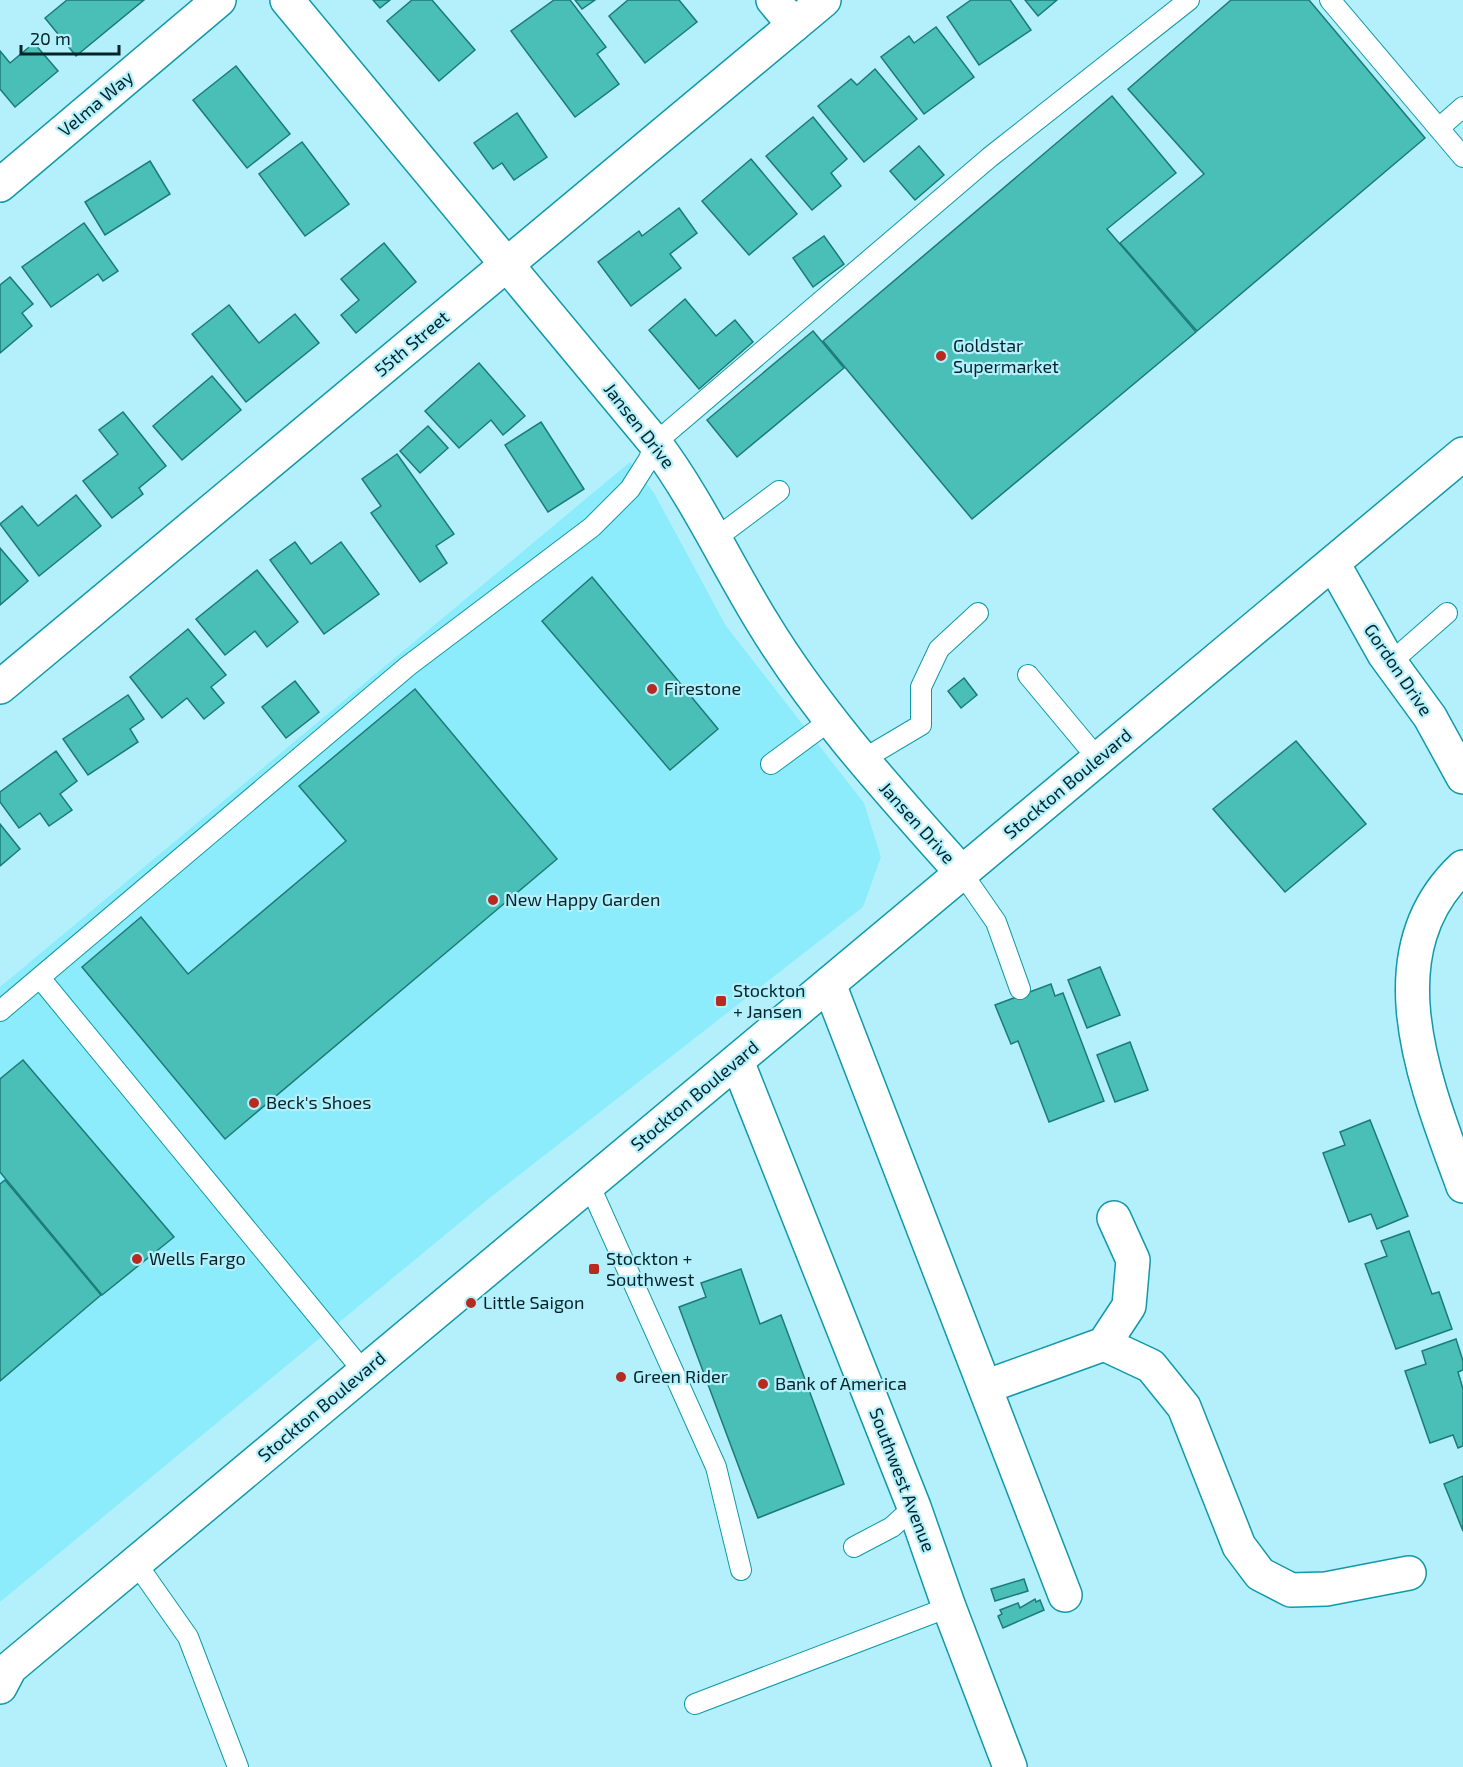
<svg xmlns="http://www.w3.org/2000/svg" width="1463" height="1767" font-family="'Exo 2',sans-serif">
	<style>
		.built { fill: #8decfb }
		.building { fill: #49bfb7; stroke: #1c7b76; stroke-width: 1.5 }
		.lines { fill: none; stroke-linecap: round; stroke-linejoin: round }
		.lane-casing { stroke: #1099aa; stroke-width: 22 }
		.street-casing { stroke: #1099aa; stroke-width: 36 }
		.secondary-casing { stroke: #1099aa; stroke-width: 36 }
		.lane { stroke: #fff; stroke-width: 20 }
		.street { stroke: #fff; stroke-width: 33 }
		.secondary { stroke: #fff; stroke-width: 33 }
		.poi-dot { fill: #b82a21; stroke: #b3f0fb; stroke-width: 2 }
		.labels { text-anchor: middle; stroke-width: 4.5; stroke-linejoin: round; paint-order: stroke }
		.street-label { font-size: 18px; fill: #00242a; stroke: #b3f0fb }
		.poi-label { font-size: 18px; fill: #00242a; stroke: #b3f0fb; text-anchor: start }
	</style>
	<rect width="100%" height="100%" fill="#b3f0fb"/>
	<path class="built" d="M630,462L654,493L726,626L864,803L881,857L863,907L491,1197L0,1602V987Z"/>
	<g class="building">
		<path d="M67,0H144L76,56L45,18Z"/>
		<path d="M373,0H390L380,8Z"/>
		<path d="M412,0H432L475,50L439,81L387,21Z"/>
		<path d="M554,0H570L606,47L597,54L619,84L575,117L511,31Z"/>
		<path d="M575,0H595L582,9Z"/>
		<path d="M628,0H679L697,22L645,63L609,16Z"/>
		<path d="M1010,0L1031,30L979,65L947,17L971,0Z"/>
		<path d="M1025,0H1057L1038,16Z"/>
		<path d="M1231,0H1309L1425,138L1197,331L1120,243L1204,174L1128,89Z"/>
		<path d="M936,27L974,77L924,114L881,57L909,36L914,43Z"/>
		<path d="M34,43L58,71L15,107L0,89V51L10,63Z"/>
		<path d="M236,66L290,134L247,168L193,100Z"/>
		<path d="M875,69L917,119L864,162L818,106L851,79L857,85Z"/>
		<path d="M1112,96L1176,173L1107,229L1196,332L972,519L823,341Z"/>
		<path d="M517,113L547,157L514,180L502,163L493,169L474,143Z"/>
		<path d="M813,117L847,159L831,173L841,186L812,210L766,156Z"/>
		<path d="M302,142L349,204L305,236L259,174Z"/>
		<path d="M919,146L944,175L915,200L890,171Z"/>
		<path d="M751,159L797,214L749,255L702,201Z"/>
		<path d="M150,161L170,194L105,235L85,202Z"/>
		<path d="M679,208L697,233L670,254L681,268L631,306L598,262L639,231L642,236Z"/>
		<path d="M84,223L118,271L103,281L98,274L51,307L22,267Z"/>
		<path d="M824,236L844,264L813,287L793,258Z"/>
		<path d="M384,243L416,282L356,333L341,315L359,300L341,279Z"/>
		<path d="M10,277L33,304L22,313L32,326L0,353V285Z"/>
		<path d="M685,299L716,336L735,320L753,342L699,389L649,330Z"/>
		<path d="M229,305L259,343L295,314L319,343L246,402L192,334Z"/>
		<path d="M813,331L844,368L737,457L707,420Z"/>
		<path d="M479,363L525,416L503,435L491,420L459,448L425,411Z"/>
		<path d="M212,376L241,410L182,460L153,426Z"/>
		<path d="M123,412L166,466L139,488L143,494L112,518L83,481L118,454L99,430Z"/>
		<path d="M541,422L584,489L548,512L505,445Z"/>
		<path d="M428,426L448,448L420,473L400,451Z"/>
		<path d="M397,454L454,534L436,546L447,563L420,582L371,513L381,506L362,479Z"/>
		<path d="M76,495L101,526L39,576L0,524L22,506L38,526Z"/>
		<path d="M295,542L311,564L341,542L379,594L324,634L270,560Z"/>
		<path d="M0,548L28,581L0,605Z"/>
		<path d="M257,570L298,622L267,647L255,631L225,655L196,619Z"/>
		<path d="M592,577L718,729L670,770L542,621Z"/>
		<path d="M188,629L226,675L211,687L224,703L204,719L187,698L162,718L130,677Z"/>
		<path d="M964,678L977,695L961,708L948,691Z"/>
		<path d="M295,681L319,712L286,738L262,707Z"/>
		<path d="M415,689L557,859L225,1139L82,967L141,917L188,974L346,841L299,786Z"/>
		<path d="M128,695L144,719L130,729L138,742L88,775L63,739Z"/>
		<path d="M1296,741L1366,824L1285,892L1213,809Z"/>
		<path d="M56,751L77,781L60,794L72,810L49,826L40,813L19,828L0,802V792Z"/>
		<path d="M0,824L20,849L0,866Z"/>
		<path d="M1100,967L1120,1015L1087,1028L1068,980Z"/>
		<path d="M1051,984L1055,996L1063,993L1104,1101L1049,1122L1018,1041L1011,1044L995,1005Z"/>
		<path d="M1130,1042L1148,1090L1115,1102L1097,1055Z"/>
		<path d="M23,1060L174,1237L102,1295L0,1172V1079Z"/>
		<path d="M1370,1120L1408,1216L1377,1229L1371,1214L1349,1222L1323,1153L1345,1145L1340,1132Z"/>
		<path d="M5,1180L101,1295L0,1381V1184Z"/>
		<path d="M1409,1231L1432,1294L1439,1292L1452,1329L1396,1349L1365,1264L1387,1256L1381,1241Z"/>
		<path d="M741,1269L760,1324L781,1315L844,1484L758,1518L679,1307L706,1297L701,1283Z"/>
		<path d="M1456,1339L1463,1361V1370L1458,1372L1463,1389V1446L1458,1448L1453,1435L1430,1443L1405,1371L1426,1364L1422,1351Z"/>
		<path d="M1463,1476V1531L1444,1484Z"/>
		<path d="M1024,1579L1028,1591L995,1601L991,1589Z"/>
		<path d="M1035,1599L1036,1602L1040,1600L1044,1610L1003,1628L998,1616L1002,1614L1000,1610L1018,1603L1020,1608Z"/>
	</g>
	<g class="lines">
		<defs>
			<g id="lane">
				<path d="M1330,0L1463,157"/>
				<path d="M1439,128L1463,107"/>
				<path d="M715,539L779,491"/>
				<path d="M1390,663L1447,613"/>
				<path d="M1028,675L1098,759"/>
				<path d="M862,760L921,725V687L939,649L978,613"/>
				<path d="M771,764L832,719"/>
				<path d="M962,873L996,922L1020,989"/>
				<path d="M40,978L364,1372"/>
				<path d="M0,1011L408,666L592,527L630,489L649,459L655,443L990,157L1189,0"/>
				<path d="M589,1184L716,1467L741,1570"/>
				<path d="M854,1547L892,1527L914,1507"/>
				<path d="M136,1563L188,1637L238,1767"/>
				<path d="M695,1704L949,1607"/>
			</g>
			<g id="street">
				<path d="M287,0L655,443C697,499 726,563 763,623C818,714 891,793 962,873"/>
				<path d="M773,0L794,25"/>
				<path d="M0,185L219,0"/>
				<path d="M1333,563L1384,654L1430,717L1463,777"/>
				<path d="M0,687L824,0"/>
				<path d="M1463,867C1370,954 1427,1087 1463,1186"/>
				<path d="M829,984L1065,1595"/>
				<path d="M737,1061L914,1507L949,1607L1010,1767"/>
				<path d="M1104,1344L1151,1366L1184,1407L1239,1546L1260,1574L1291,1590L1326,1589L1409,1573"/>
				<path d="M985,1387L1104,1344L1129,1306L1133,1260L1114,1218"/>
			</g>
			<path id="secondary" d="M0,1687L10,1668L1463,454"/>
		</defs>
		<use href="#lane" class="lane-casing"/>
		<use href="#street" class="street-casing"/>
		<use href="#secondary" class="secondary-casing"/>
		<use href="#lane" class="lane"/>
		<use href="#street" class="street"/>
		<use href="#secondary" class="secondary"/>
	</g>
	<g class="poi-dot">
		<circle cx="941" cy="356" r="6"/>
		<circle cx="652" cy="689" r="6"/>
		<circle cx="493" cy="900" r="6"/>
		<rect x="715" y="995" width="12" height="12" rx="3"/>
		<circle cx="254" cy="1103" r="6"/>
		<circle cx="137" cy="1259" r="6"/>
		<rect x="588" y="1263" width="12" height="12" rx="3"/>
		<circle cx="471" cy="1303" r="6"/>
		<circle cx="621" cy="1377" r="6"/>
		<circle cx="763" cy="1384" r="6"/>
	</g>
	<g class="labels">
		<g class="street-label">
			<text transform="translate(96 104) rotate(-40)" y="6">Velma Way</text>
			<text transform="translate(412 344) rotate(-40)" y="6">55th Street</text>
			<text transform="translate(639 426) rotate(52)" y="6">Jansen Drive</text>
			<text transform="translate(1398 670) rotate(56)" y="6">Gordon Drive</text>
			<text transform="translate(1068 784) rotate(-40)" y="6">Stockton Boulevard</text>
			<text transform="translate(917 823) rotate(48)" y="6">Jansen Drive</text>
			<text transform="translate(695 1096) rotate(-40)" y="6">Stockton Boulevard</text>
			<text transform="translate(322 1407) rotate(-40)" y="6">Stockton Boulevard</text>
			<text transform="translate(902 1480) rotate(69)" y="6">Southwest Avenue</text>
		</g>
		<g class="poi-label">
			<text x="953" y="352">Goldstar<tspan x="953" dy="21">Supermarket</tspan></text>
			<text x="664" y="695">Firestone</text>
			<text x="505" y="906">New Happy Garden</text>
			<text x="733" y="997">Stockton<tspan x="733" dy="21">+ Jansen</tspan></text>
			<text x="266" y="1109">Beck's Shoes</text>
			<text x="149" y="1265">Wells Fargo</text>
			<text x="606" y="1265">Stockton +<tspan x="606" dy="21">Southwest</tspan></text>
			<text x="483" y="1309">Little Saigon</text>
			<text x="633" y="1383">Green Rider</text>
			<text x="775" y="1390">Bank of America</text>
		</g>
	</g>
	<path d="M21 45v9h98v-9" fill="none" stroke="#00242a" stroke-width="3"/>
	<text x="30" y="45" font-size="18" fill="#00242a" stroke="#b3f0fb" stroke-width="4.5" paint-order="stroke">20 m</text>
</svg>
